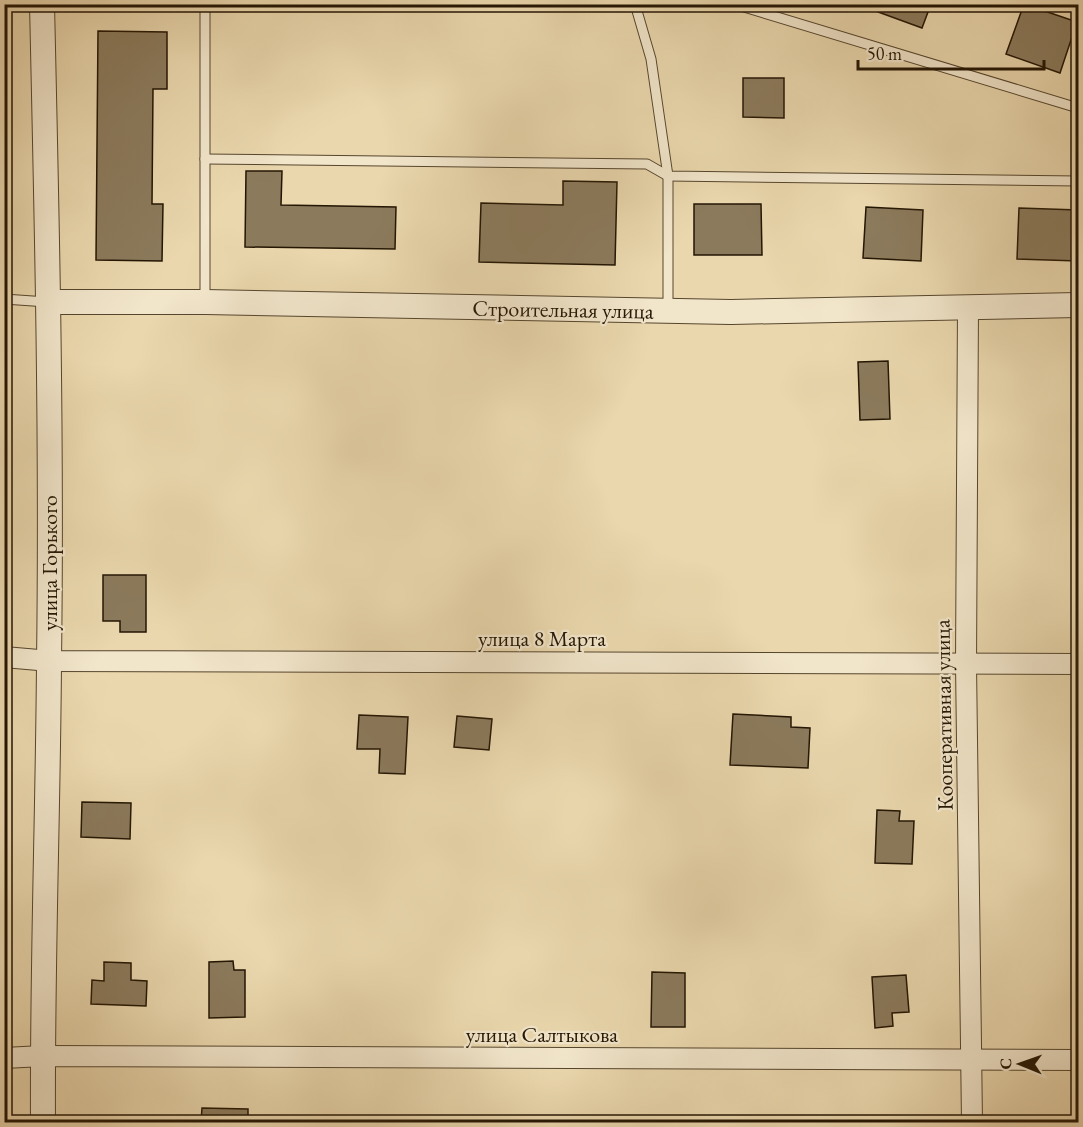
<svg xmlns="http://www.w3.org/2000/svg" width="1083" height="1127" font-family="'EB Garamond',serif">
	<style>
		.building { fill: #8b7a5c; stroke: #241604; stroke-width: 1.5 }
		.lines { fill: none; stroke-linecap: round; stroke-linejoin: round }
		.service-casing { stroke: #56462e; stroke-width: 11 }
		.minor-casing { stroke: #56462e; stroke-width: 22 }
		.tertiary-casing { stroke: #56462e; stroke-width: 26 }
		.service { stroke: #f1e5ca; stroke-width: 9 }
		.minor { stroke: #f1e5ca; stroke-width: 20 }
		.tertiary { stroke: #f1e5ca; stroke-width: 24 }
		.labels { text-anchor: middle; stroke-width: 4.5; stroke-linejoin: round; paint-order: stroke }
		.street-label { font-size: 22px; fill: #241604; stroke: #f1e5ca }
	</style>
	<rect width="100%" height="100%" fill="#ead7ad"/>
	<filter id="stains"><feTurbulence type="fractalNoise" baseFrequency=".00333" numOctaves="4"/><feColorMatrix values="0 0 0 0 .2 0 0 0 0 .09 0 0 0 0 .02 0 0 0 .5 -.17"/></filter>
	<radialGradient id="worn" r=".72"><stop offset=".6" stop-color="#630" stop-opacity="0"/><stop offset="1" stop-color="#630" stop-opacity=".3"/></radialGradient>
	<g class="building">
		<path d="M872,4H931L922,28L870,9Z"/>
		<path d="M1024,4L1077,22L1060,73L1006,54Z"/>
		<path d="M98,31L167,32V89H153L152,204H163L162,261L96,260Z"/>
		<path d="M743,78H784V118L743,117Z"/>
		<path d="M246,171H282L281,205L396,207L395,249L245,247Z"/>
		<path d="M563,181L617,182L615,265L479,262L481,203L563,205Z"/>
		<path d="M694,204H761L762,255H694Z"/>
		<path d="M866,207L923,210L921,261L863,258Z"/>
		<path d="M1019,208L1078,210V261L1017,259Z"/>
		<path d="M4,233L11,234L8,272H4Z"/>
		<path d="M888,361L890,419L860,420L858,362Z"/>
		<path d="M103,575H146V632H120V621H103Z"/>
		<path d="M733,714L791,717V727L810,728L808,768L730,765Z"/>
		<path d="M359,715L408,717L405,774L379,773L380,749H357Z"/>
		<path d="M457,716L492,719L489,750L454,747Z"/>
		<path d="M82,802L131,803L130,839L81,837Z"/>
		<path d="M877,810L900,811L899,821H914L912,864L875,863Z"/>
		<path d="M233,961L234,970H245V1017L209,1018V962Z"/>
		<path d="M104,962L131,963V980L147,981L146,1006L91,1004L92,980L104,981Z"/>
		<path d="M652,972L685,973V1027H651Z"/>
		<path d="M906,975L909,1012L892,1013L893,1026L875,1028L872,977Z"/>
		<path d="M202,1108L248,1109V1122H201Z"/>
	</g>
	<g class="lines">
		<defs>
			<g id="service">
				<path d="M635,4L651,59L668,176V309"/>
				<path d="M734,4L1078,108"/>
				<path d="M205,159L647,164L668,176L1078,181"/>
				<path d="M4,299L47,302"/>
				<path d="M205,302V4"/>
			</g>
			<g id="minor">
				<path d="M968,307L966,664L972,1122"/>
				<path d="M4,657L50,661L1078,664"/>
				<path d="M4,1058L43,1056L1078,1060"/>
			</g>
			<g id="tertiary">
				<path d="M42,4C47,224 52,443 49,662C48,815 42,969 43,1122"/>
				<path d="M48,302H205L731,312L1078,305"/>
			</g>
		</defs>
		<use href="#service" class="service-casing"/>
		<use href="#minor" class="minor-casing"/>
		<use href="#tertiary" class="tertiary-casing"/>
		<use href="#service" class="service"/>
		<use href="#minor" class="minor"/>
		<use href="#tertiary" class="tertiary"/>
	</g>
	<g class="labels">
		<g class="street-label">
			<text transform="translate(563 309) rotate(1)" y="8">Строительная улица</text>
			<text transform="translate(49 563) rotate(-90)" y="8">улица Горького</text>
			<text x="542" y="646">улица 8 Марта</text>
			<text transform="translate(943 715) rotate(-91)" y="8">Кооперативная улица</text>
			<text x="542" y="1042">улица Салтыкова</text>
		</g>
	</g>
	<rect width="1083" height="1127" fill="none" stroke="#ead7ad" stroke-width="24"/>
	<rect x="6" y="6" width="1071" height="1115" fill="none" stroke="#241604" stroke-width="3"/>
	<rect x="12" y="12" width="1059" height="1103" fill="none" stroke="#241604" stroke-width="1.5"/>
	<g transform="translate(1020 1064) rotate(271)" stroke="#f1e5ca" stroke-width="4.5" paint-order="stroke">
	<path d="M0-4.5L10 22L0 15L-10 22Z" fill="#241604"/>
	<text y="-9" font-size="16" font-weight="bold" text-anchor="middle" fill="#241604">С</text>
	</g>
	<path d="M858 60v9h186v-9" fill="none" stroke="#241604" stroke-width="3"/>
	<text x="867" y="60" font-size="18" fill="#241604" stroke="#f1e5ca" stroke-width="4.5" paint-order="stroke">50 m</text>
	<rect width="100%" height="100%" filter="url(#stains)"/>
	<rect width="100%" height="100%" fill="url(#worn)"/>
</svg>
